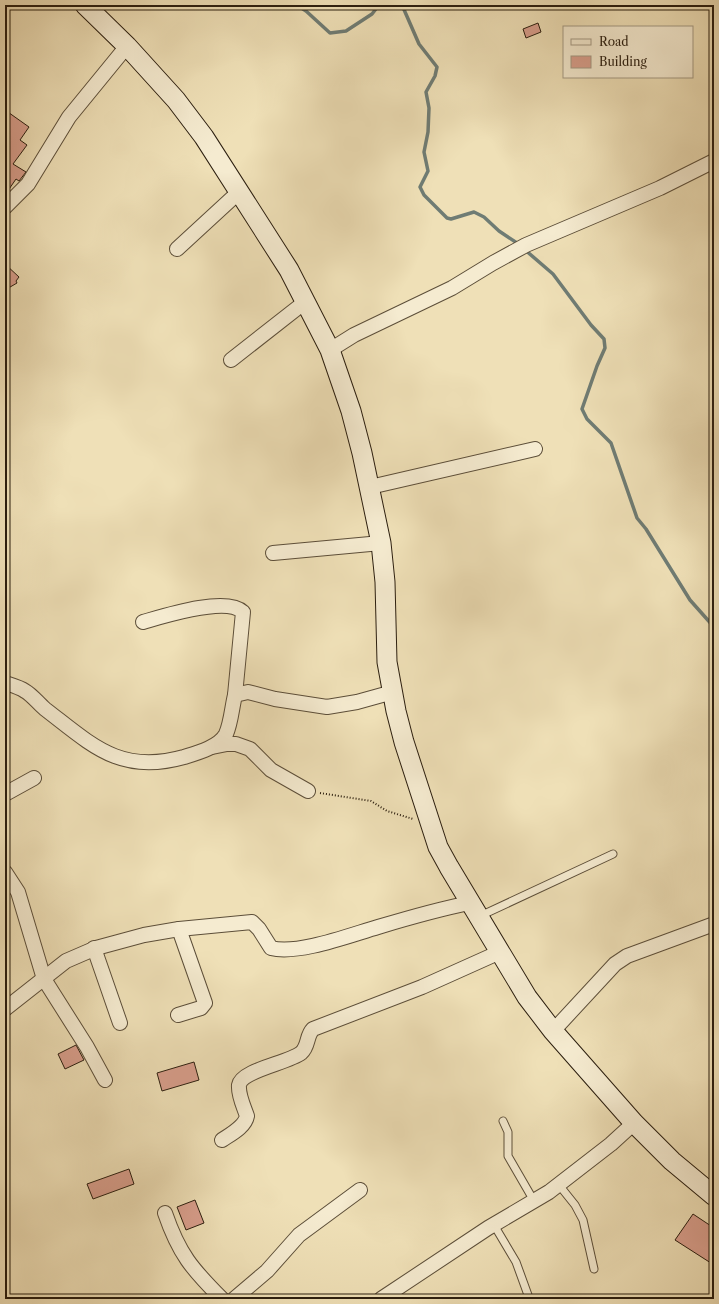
<svg xmlns="http://www.w3.org/2000/svg" width="719" height="1304" font-family="'Libre Caslon Text',serif">
	<style>
		.lines { fill: none; stroke-linecap: round; stroke-linejoin: round }
		.stream { stroke: #6f7c74; stroke-width: 3.5 }
		.building { fill: #d99f8d; stroke: #2b1e0f }
		.lane-casing { stroke: #5c4e39; stroke-width: 9 }
		.street-casing { stroke: #5c4e39; stroke-width: 16 }
		.secondary-casing { stroke: #2b1e0f; stroke-width: 21 }
		.path { stroke: #2b1e0f; stroke-width: 2; stroke-dasharray: 1 2; stroke-linecap: butt }
		.lane { stroke: #f5ebd0; stroke-width: 7 }
		.street { stroke: #f5ebd0; stroke-width: 14 }
		.secondary { stroke: #f5ebd0; stroke-width: 19 }
	</style>
	<rect width="100%" height="100%" fill="#efe0b7"/>
	<filter id="stains"><feTurbulence type="fractalNoise" baseFrequency=".005" numOctaves="4"/><feColorMatrix values="0 0 0 0 .2 0 0 0 0 .09 0 0 0 0 .02 0 0 0 .5 -.17"/></filter>
	<radialGradient id="worn" r=".72"><stop offset=".6" stop-color="#630" stop-opacity="0"/><stop offset="1" stop-color="#630" stop-opacity=".3"/></radialGradient>
	<g class="lines">
		<g class="stream">
			<path d="M297,5L306,11L330,33L346,31L372,14L379,5"/>
			<path d="M402,5L419,44L437,67L435,76L426,92L429,108L428,132L424,152L428,171L420,187L424,195L447,218L451,219L474,212L484,217L499,231L520,245"/>
			<path d="M524,249L553,274L591,325L604,339L605,348L597,366L582,409L587,419L611,443L637,518L646,529L690,600L714,627"/>
		</g>
	</g>
	<g class="building">
		<path d="M538,23L541,32L526,38L523,29Z"/>
		<path d="M5,110L29,127L20,140L27,145L13,164L26,172L19,181L16,179L5,195Z"/>
		<path d="M5,264L19,277L16,281L17,283L5,290Z"/>
		<path d="M76,1045L84,1060L65,1069L58,1054Z"/>
		<path d="M194,1062L199,1080L162,1091L157,1073Z"/>
		<path d="M129,1169L134,1184L93,1199L87,1184Z"/>
		<path d="M195,1200L204,1223L186,1230L177,1207Z"/>
		<path d="M693,1214L714,1228V1265L675,1240Z"/>
	</g>
	<g class="lines">
		<defs>
			<g id="lane">
				<path d="M480,916L613,854"/>
				<path d="M503,1121L508,1132V1156L534,1201"/>
				<path d="M559,1185L575,1205L583,1220L594,1269"/>
				<path d="M494,1225L516,1262L528,1295"/>
			</g>
			<g id="street">
				<path d="M5,207L28,184L69,117L127,46"/>
				<path d="M177,249L240,191"/>
				<path d="M330,350L354,335L452,288L493,263L526,245L660,188L714,161"/>
				<path d="M231,360L305,302"/>
				<path d="M370,487L535,449"/>
				<path d="M273,553L381,543"/>
				<path d="M143,622C164,616 226,596 243,612L235,695"/>
				<path d="M5,683C11,685 19,687 25,691C32,695 38,703 45,709C92,745 120,775 184,757C197,753 219,747 226,734C231,723 232,707 235,695L248,692L275,699L327,707L357,702L393,692"/>
				<path d="M212,747L227,744H236L250,749L271,770L308,791"/>
				<path d="M5,794L34,778"/>
				<path d="M5,872L18,892L44,979L87,1047L105,1080"/>
				<path d="M94,948L120,1023"/>
				<path d="M5,1009L66,961L96,948L144,935L179,929L252,922L259,929L271,948C298,955 350,935 378,927C408,918 439,909 470,903"/>
				<path d="M178,1015L201,1008L205,1003L179,929"/>
				<path d="M553,1031L615,964L627,956L714,924"/>
				<path d="M222,1140C231,1134 245,1127 247,1116C244,1107 238,1095 239,1085C242,1070 288,1063 301,1053C309,1046 306,1036 313,1029L422,987L500,952"/>
				<path d="M165,1213C179,1254 192,1269 222,1299"/>
				<path d="M234,1299L267,1271L299,1235L360,1190"/>
				<path d="M381,1299L488,1228L549,1192L611,1144L634,1123"/>
			</g>
			<path id="secondary" d="M85,5L127,46L176,100L204,137L289,270L330,350L351,411L362,453L381,543L385,582L387,662L396,711L404,742L438,847L449,867L527,997L553,1031L634,1123L672,1161L714,1196"/>
		</defs>
		<use href="#lane" class="lane-casing"/>
		<use href="#street" class="street-casing"/>
		<use href="#secondary" class="secondary-casing"/>
		<path class="path" d="M320,793L371,801L387,811L413,819"/>
		<use href="#lane" class="lane"/>
		<use href="#street" class="street"/>
		<use href="#secondary" class="secondary"/>
	</g>
	<rect width="719" height="1304" fill="none" stroke="#efe0b7" stroke-width="20"/>
	<rect x="6" y="6" width="707" height="1292" fill="none" stroke="#2b1e0f" stroke-width="2"/>
	<rect x="10" y="10" width="699" height="1284" fill="none" stroke="#2b1e0f"/>
	<rect x="563" y="26" width="130" height="52" fill="#f5ebd0" stroke="#a49983"/>
	<rect x="571" y="39" width="20" height="6" fill="#f5ebd0" stroke="#a49983"/>
	<text x="599" y="46" font-size="12" fill="#2b1e0f">Road</text>
	<rect x="571" y="56" width="20" height="12" fill="#d99f8d" stroke="#a49983"/>
	<text x="599" y="66" font-size="12" fill="#2b1e0f">Building</text>
	<rect width="100%" height="100%" filter="url(#stains)"/>
	<rect width="100%" height="100%" fill="url(#worn)"/>
</svg>
